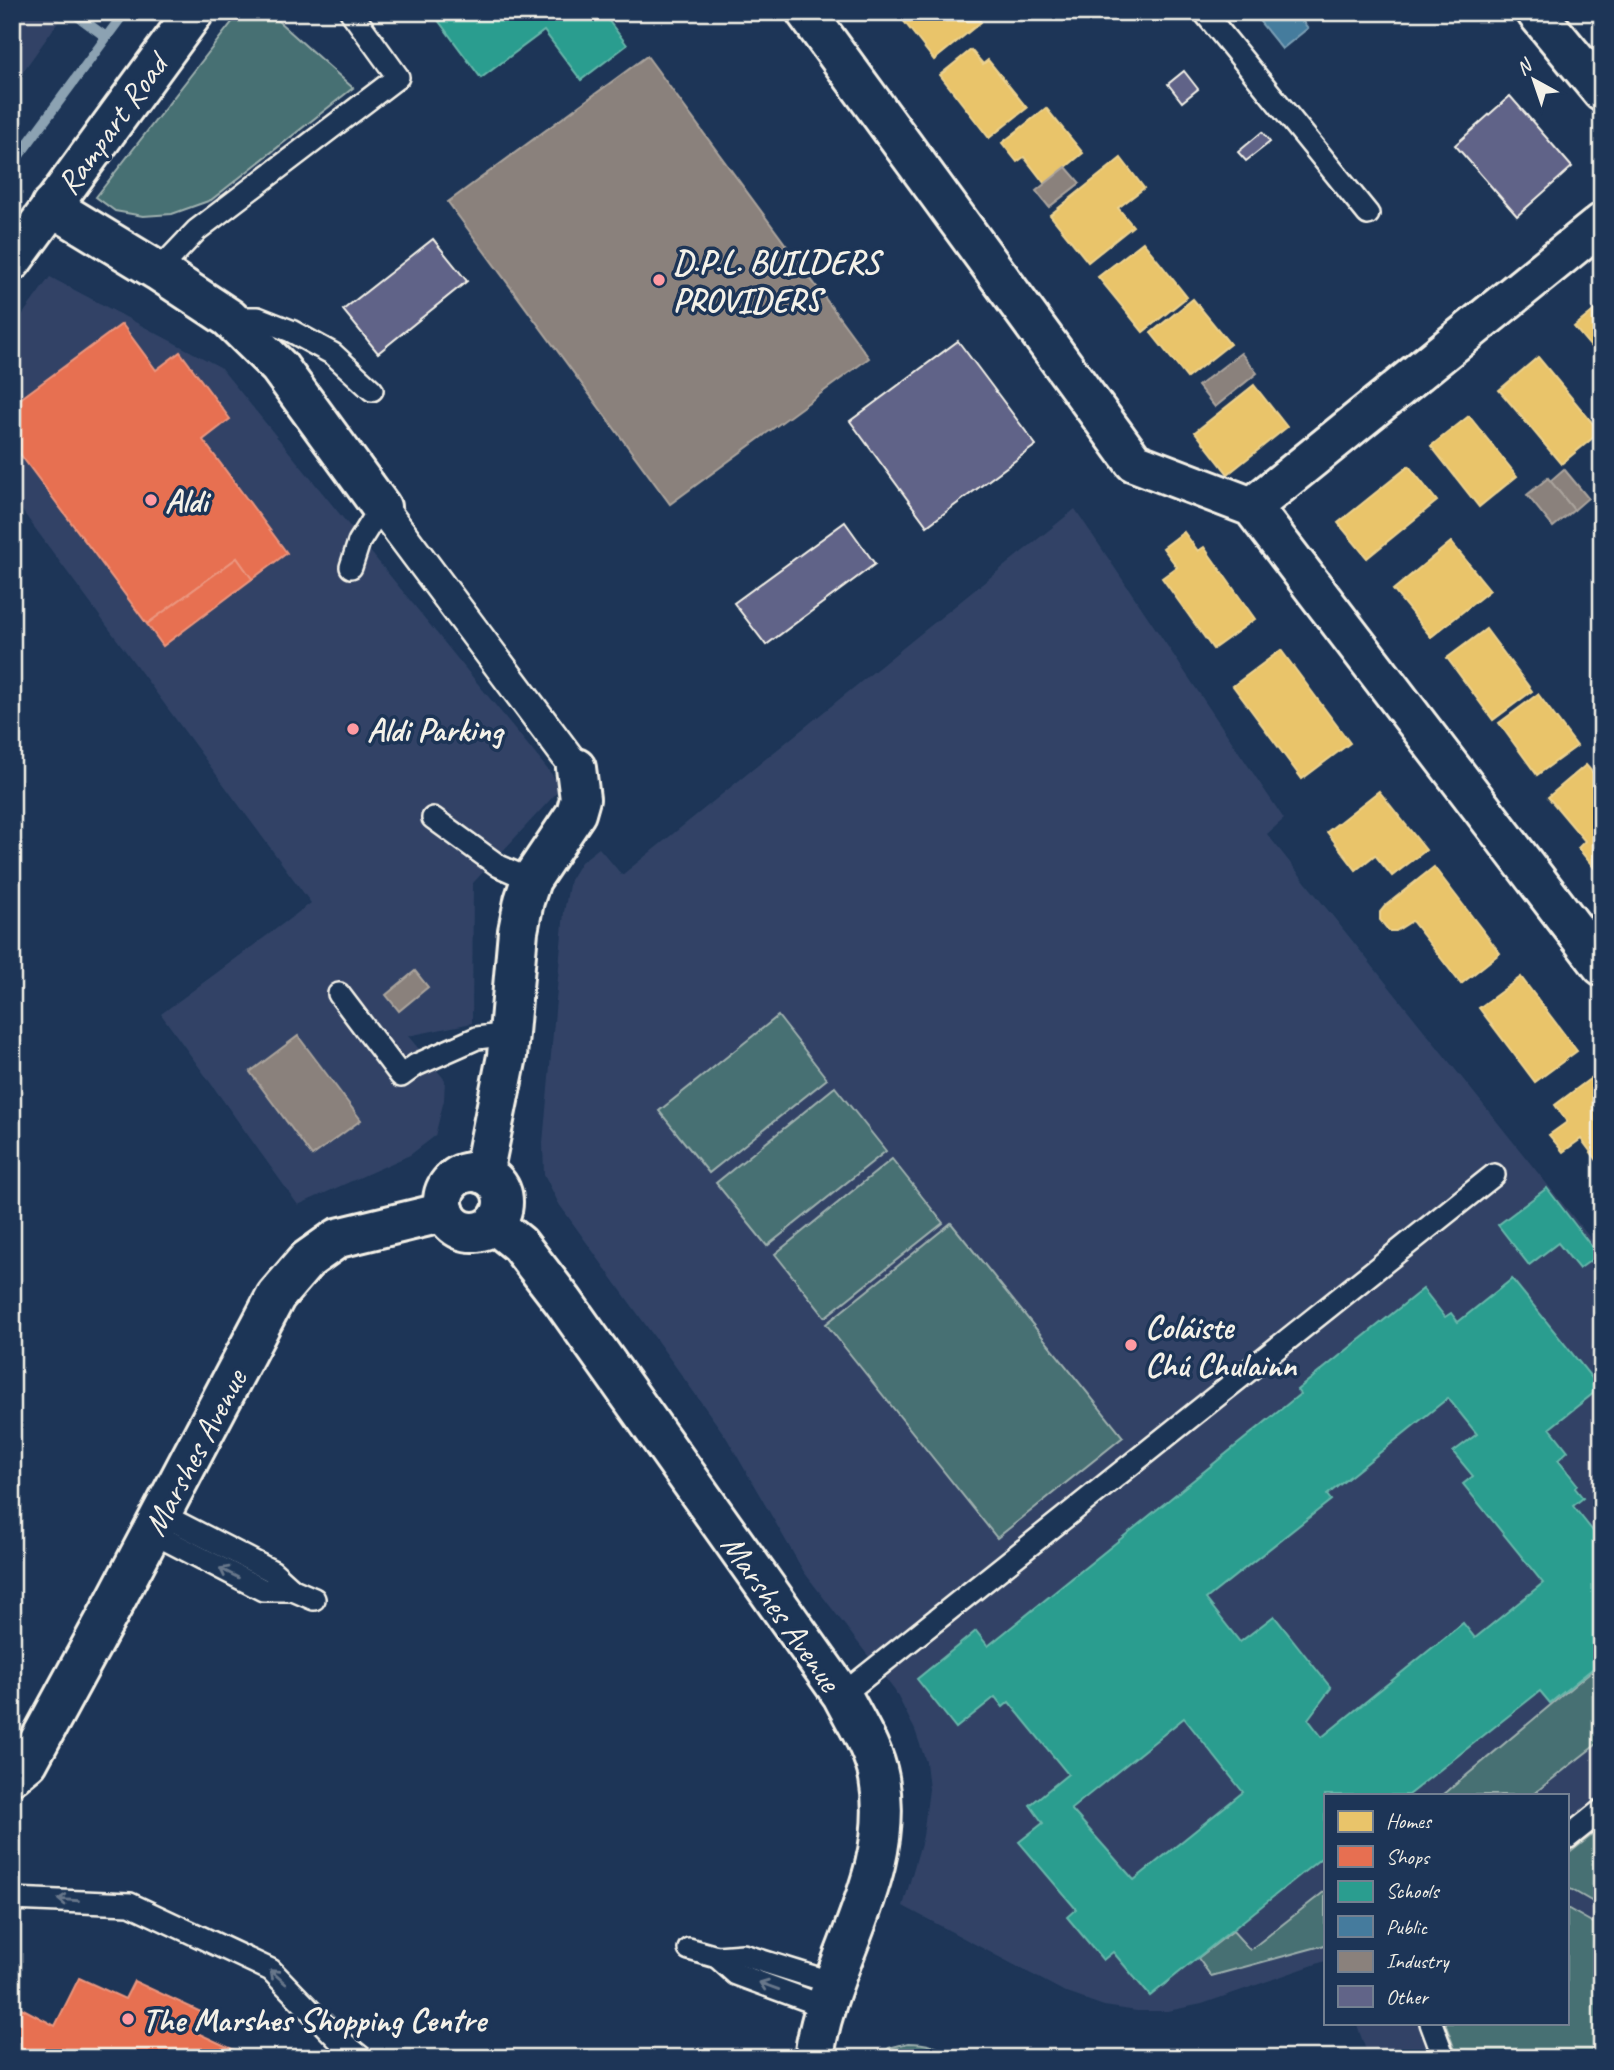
<svg xmlns="http://www.w3.org/2000/svg" width="1614" height="2070" font-family="Caveat,sans-serif">
	<style>
		.built { fill: #314366 }
		.green { fill: #476f73; stroke: #9eb0ae; stroke-width: 2 }
		.homes { fill: #e9c46a; stroke: #ecd290; stroke-width: 2 }
		.shops { fill: #e76f51; stroke: #eb967e; stroke-width: 2 }
		.schools { fill: #2a9d8f; stroke: #67b6aa; stroke-width: 2; fill-rule: evenodd }
		.public { fill: #457b9d; stroke: #7a9eb4; stroke-width: 2 }
		.industry { fill: #8a817c; stroke: #aaa39c; stroke-width: 2 }
		.lines { fill: none; stroke-linecap: round; stroke-linejoin: round }
		.stream { stroke: #8ca2b2; stroke-width: 10 }
		.building { fill: #616488; stroke: #f4f1e8; stroke-width: 2 }
		.service-casing { stroke: #f4f1e8; stroke-width: 26 }
		.pedestrian-casing { stroke: #f4f1e8; stroke-width: 35 }
		.minor-casing { stroke: #f4f1e8; stroke-width: 44 }
		.service { stroke: #1d3557; stroke-width: 21 }
		.pedestrian { stroke: #1d3557; stroke-width: 30 }
		.minor { stroke: #1d3557; stroke-width: 38 }
		.oneway { stroke: #68778a }
		.poi-dot { fill: #ff9aa2; stroke: #1d3557; stroke-width: 2.5 }
		.labels { text-anchor: middle; stroke-width: 7; stroke-linejoin: round; paint-order: stroke }
		.street-label { font-size: 33px; fill: #f4f1e8; stroke: #1d3557 }
		.poi-label { font-size: 33px; font-weight: bold; fill: #f4f1e8; stroke: #1d3557; text-anchor: start }
	</style>
	<rect width="100%" height="100%" fill="#1d3557"/>
	<filter id="ink" filterUnits="userSpaceOnUse"><feTurbulence type="fractalNoise" baseFrequency=".0143" numOctaves="2"/><feDisplacementMap in="SourceGraphic" scale="14" xChannelSelector="R" yChannelSelector="G"/><feConvolveMatrix kernelMatrix="1 2 1 2 8 2 1 2 1" color-interpolation-filters="sRGB"/></filter>
	<g filter="url(#ink)">
		<g class="built">
			<path d="M12,12H53L61,18L12,87Z"/>
			<path d="M50,277L220,367L562,787L473,883L472,1023L408,1036L445,1080L444,1100L435,1136L410,1155L298,1205L161,1014L311,903L12,497V329Z"/>
			<path d="M1075,509L1284,819L1267,834L1602,1253V2058H1369L1356,2023H1567V1795H1325V1961L1202,2004L1168,2011H1137L1104,2006L1067,1993L903,1906L923,1836L929,1789L926,1762L915,1730L895,1691L804,1572L726,1437L559,1204L544,1174L543,1143L564,912L570,880L581,862L599,848L622,875Z"/>
		</g>
		<g class="green">
			<path d="M240,12H268L353,88L211,200L172,214L143,216L115,211L96,197Z"/>
			<path d="M778,1016L827,1079L709,1173L659,1111Z"/>
			<path d="M835,1087L886,1151L767,1246L716,1183Z"/>
			<path d="M892,1159L943,1223L825,1317L775,1254Z"/>
			<path d="M951,1223L1123,1437L997,1538L826,1324Z"/>
			<path d="M1602,1662V1740L1532,1795H1443Z"/>
			<path d="M1602,1827V1907L1567,1887V1855Z"/>
			<path d="M1325,1891V1945L1211,1976L1198,1958L1233,1931L1250,1950Z"/>
			<path d="M1567,1908L1602,1928V2058H1458L1445,2023H1567Z"/>
			<path d="M908,2043C926,2043 940,2046 953,2058H878L889,2048Z"/>
		</g>
		<g class="homes">
			<path d="M903,12H974L981,22L934,60L899,15Z"/>
			<path d="M971,50L983,64L988,60L1027,108L989,138L940,75Z"/>
			<path d="M1046,108L1083,153L1045,184L1024,157L1017,162L1002,143Z"/>
			<path d="M1121,158L1144,188L1118,208L1133,226L1088,262L1050,215Z"/>
			<path d="M1143,242L1187,297L1143,332L1098,277Z"/>
			<path d="M1193,299L1230,344L1187,378L1151,333Z"/>
			<path d="M1602,304V360L1574,327Z"/>
			<path d="M1538,357L1600,432L1561,464L1499,390Z"/>
			<path d="M1254,385L1287,427L1228,474L1195,432Z"/>
			<path d="M1469,416L1517,476L1479,507L1431,446Z"/>
			<path d="M1409,466L1437,501L1367,558L1338,523Z"/>
			<path d="M1184,532L1198,551L1204,547L1255,619L1213,649L1162,578L1177,567L1163,548Z"/>
			<path d="M1451,542L1490,590L1431,637L1393,590Z"/>
			<path d="M1486,629L1532,691L1493,720L1447,658Z"/>
			<path d="M1281,650L1350,743L1302,779L1233,686Z"/>
			<path d="M1538,694L1577,746L1537,775L1499,723Z"/>
			<path d="M1586,765L1602,783L1600,875L1578,848L1585,841L1548,797Z"/>
			<path d="M1379,791L1426,850L1392,876L1375,855L1356,870L1327,832Z"/>
			<path d="M1434,867L1500,953L1461,984L1412,921L1396,931H1389L1380,920V912L1385,906Z"/>
			<path d="M1521,977L1577,1051L1535,1082L1479,1008Z"/>
			<path d="M1594,1076L1602,1086V1167L1581,1139L1563,1152L1549,1135L1567,1122L1555,1105Z"/>
		</g>
		<g class="shops">
			<path d="M122,324L156,370L180,352L230,419L203,440L287,553L252,579L237,558L147,624L14,446L12,448V405Z"/>
			<path d="M237,558L252,579L163,646L147,624Z"/>
			<path d="M79,1978L125,1999L134,1981L201,2012L193,2031L249,2057L12,2058V2003L55,2026Z"/>
		</g>
		<g class="schools">
			<path d="M432,12H602L627,45L581,80L544,31L481,78Z"/>
			<path d="M1547,1188L1598,1255L1579,1269L1558,1243L1529,1265L1498,1225Z"/>
			<path d="M1512,1279L1600,1388L1550,1428L1568,1451L1558,1460L1577,1484L1575,1488L1583,1498L1573,1506L1593,1531L1602,1524V1661L1550,1703L1540,1691L1408,1795H1325V1855L1150,1996L1113,1952L1103,1960L1067,1917L1076,1909L1019,1842L1043,1823L1030,1805L1068,1774L1009,1702L1003,1707L995,1697L956,1728L917,1679L976,1631L988,1646L1300,1394L1297,1390L1423,1289L1445,1317L1451,1313L1458,1322ZM1448,1398L1477,1434L1453,1452L1473,1476L1463,1484L1543,1583L1475,1638L1463,1623L1322,1737L1308,1719L1331,1688L1274,1616L1240,1642L1206,1599L1331,1500L1327,1495ZM1184,1718L1243,1792L1134,1880L1071,1809Z"/>
		</g>
		<path class="public" d="M1252,12H1295L1308,28L1282,49Z"/>
		<g class="industry">
			<path d="M647,56L869,358L670,504L448,202Z"/>
			<path d="M1066,167L1080,183L1049,207L1036,191Z"/>
			<path d="M1241,353L1257,373L1215,407L1198,386Z"/>
			<path d="M1564,469L1588,498L1574,510L1550,481Z"/>
			<path d="M1548,478L1574,510L1553,527L1527,495Z"/>
			<path d="M415,971L428,987L399,1011L386,995Z"/>
			<path d="M298,1036L361,1120L312,1156L250,1072Z"/>
		</g>
		<g class="lines">
			<g class="stream">
				<path d="M72,12L106,37"/>
				<path d="M12,165L125,12"/>
			</g>
		</g>
		<g class="building">
			<path d="M1184,71L1198,89L1182,102L1168,84Z"/>
			<path d="M1510,96L1572,167L1517,216L1455,145Z"/>
			<path d="M1262,132L1270,142L1246,161L1238,152Z"/>
			<path d="M433,239L467,281L378,353L343,310Z"/>
			<path d="M958,341L1036,445L927,526L850,421Z"/>
			<path d="M845,522L875,564L766,645L734,603Z"/>
		</g>
		<g class="lines">
			<defs>
				<g id="service">
					<path d="M1204,12L1368,214"/>
					<path d="M158,271L197,230L398,77L351,12"/>
					<path d="M229,318H258L291,331L333,354L372,390"/>
					<path d="M351,567L359,542L381,507"/>
					<path d="M433,818L499,866L531,880"/>
					<path d="M339,994L401,1076L416,1065L477,1038L509,1034"/>
					<path d="M161,1514L272,1571L293,1590L314,1599"/>
					<path d="M151,1532L263,1590H293"/>
					<path d="M842,1695L1494,1175"/>
					<path d="M1567,1838L1602,1810"/>
					<path d="M12,1899L130,1904L271,1970L336,2037L362,2058"/>
					<path d="M689,1949L717,1957L743,1955L833,1983"/>
					<path d="M717,1957L736,1974L826,2007"/>
					<path d="M1431,2023L1444,2058"/>
				</g>
				<path id="pedestrian" d="M381,507L576,768"/>
				<g id="minor">
					<path d="M806,12L1134,462L1252,507L1602,966"/>
					<path d="M1536,12L1602,92"/>
					<path d="M51,206L158,271L229,318L279,367L381,507"/>
					<path d="M12,261L194,12"/>
					<path d="M1252,507L1602,223"/>
					<circle cx="473" cy="1202" r="30"/>
					<path d="M483,1174L507,1056L518,931L524,901L531,880L576,813L580,799L576,768"/>
					<path d="M494,1224L519,1244L563,1301L842,1695C855,1721 874,1749 879,1778C897,1877 826,1963 814,2058"/>
					<path d="M12,1775L28,1762L109,1613L276,1296L307,1260L338,1238L445,1212"/>
				</g>
			</defs>
			<use href="#service" class="service-casing"/>
			<use href="#pedestrian" class="pedestrian-casing"/>
			<use href="#minor" class="minor-casing"/>
			<use href="#service" class="service"/>
			<use href="#pedestrian" class="pedestrian"/>
			<use href="#minor" class="minor"/>
		</g>
		<defs><path id="oneway-shaft" d="M-6 0H5M1.5-3L5.5 0L1.5 3" fill="none" stroke-width="1.6" stroke-linecap="round" stroke-linejoin="round" transform="scale(1.75)"/></defs>
		<g class="oneway">
			<use href="#oneway-shaft" transform="translate(229 1573) rotate(-153)"/>
			<use href="#oneway-shaft" transform="translate(68 1900) rotate(-176)"/>
			<use href="#oneway-shaft" transform="translate(278 1977) rotate(-138)"/>
			<use href="#oneway-shaft" transform="translate(769 1986) rotate(-160)"/>
		</g>
	</g>
	<g class="poi-dot">
		<circle cx="659" cy="280" r="7"/>
		<circle cx="151" cy="500" r="7"/>
		<circle cx="353" cy="729" r="7"/>
		<circle cx="1131" cy="1345" r="7"/>
		<circle cx="128" cy="2019" r="7"/>
	</g>
	<g class="labels">
		<g class="street-label">
			<text transform="translate(111 124) rotate(-54)" y="12">Rampart Road</text>
			<text transform="translate(194 1452) rotate(-62)" y="12">Marshes Avenue</text>
			<text transform="translate(782 1612) rotate(55)" y="12">Marshes Avenue</text>
		</g>
		<g class="poi-label">
			<text x="673" y="273">D.P.L. BUILDERS<tspan x="673" dy="38">PROVIDERS</tspan></text>
			<text x="165" y="512">Aldi</text>
			<text x="367" y="741">Aldi Parking</text>
			<text x="1145" y="1338">Coláiste<tspan x="1145" dy="38">Chú Chulainn</tspan></text>
			<text x="142" y="2031">The Marshes Shopping Centre</text>
		</g>
	</g>
	<rect width="1614" height="2070" fill="none" stroke="#1d3557" stroke-width="42"/>
	<rect x="21" y="21" width="1572" height="2028" fill="none" stroke="#f4f1e8" stroke-width="2.5" filter="url(#ink)"/>
	<rect x="1324" y="1794" width="245" height="231" fill="#1d3557" stroke="#738091" stroke-width="2"/>
	<rect x="1338" y="1811" width="35" height="21" fill="#e9c46a" stroke="#738091" stroke-width="2"/>
	<text x="1386" y="1828" font-size="21" fill="#f4f1e8">Homes</text>
	<rect x="1338" y="1846" width="35" height="21" fill="#e76f51" stroke="#738091" stroke-width="2"/>
	<text x="1386" y="1864" font-size="21" fill="#f4f1e8">Shops</text>
	<rect x="1338" y="1881" width="35" height="21" fill="#2a9d8f" stroke="#738091" stroke-width="2"/>
	<text x="1386" y="1898" font-size="21" fill="#f4f1e8">Schools</text>
	<rect x="1338" y="1916" width="35" height="21" fill="#457b9d" stroke="#738091" stroke-width="2"/>
	<text x="1386" y="1934" font-size="21" fill="#f4f1e8">Public</text>
	<rect x="1338" y="1951" width="35" height="21" fill="#8a817c" stroke="#738091" stroke-width="2"/>
	<text x="1386" y="1968" font-size="21" fill="#f4f1e8">Industry</text>
	<rect x="1338" y="1986" width="35" height="21" fill="#616488" stroke="#738091" stroke-width="2"/>
	<text x="1386" y="2004" font-size="21" fill="#f4f1e8">Other</text>
	<g transform="translate(1534 80) rotate(320)" stroke="#1d3557" stroke-width="5" paint-order="stroke">
	<path d="M0-5L12 26L0 18L-12 26Z" fill="#f4f1e8"/>
	<text y="-10" font-size="19" font-weight="bold" text-anchor="middle" fill="#f4f1e8">N</text>
	</g>
</svg>
